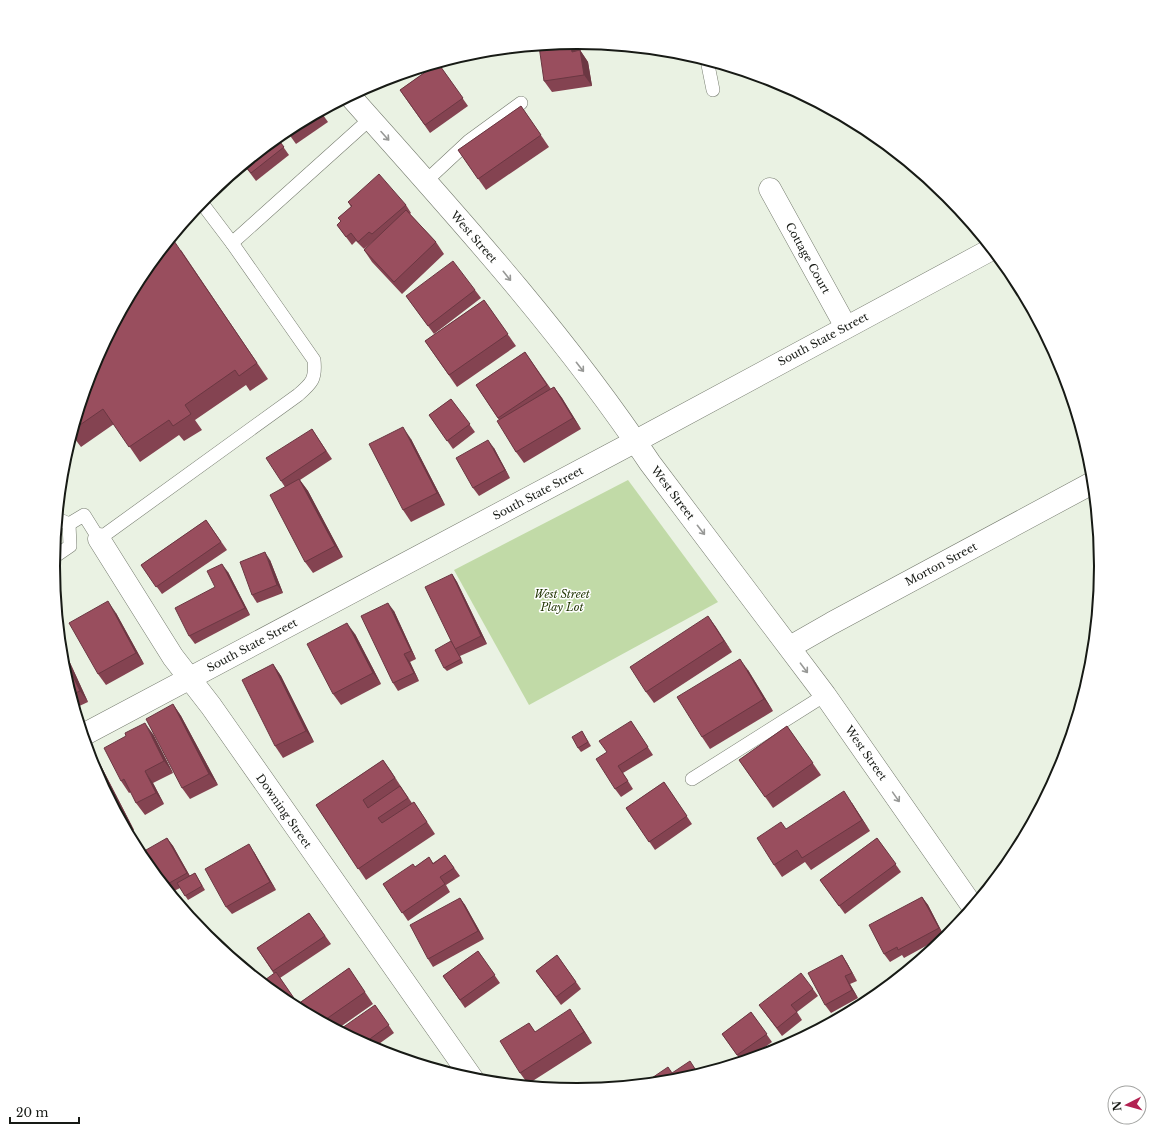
<svg xmlns="http://www.w3.org/2000/svg" width="1155" height="1133" font-family="'Libre Baskerville',serif">
	<style>
		.green { fill: #c1daa7 }
		.lines { fill: none; stroke-linecap: round; stroke-linejoin: round }
		.lane-casing { stroke: #757b6e; stroke-width: 14 }
		.street-casing { stroke: #757b6e; stroke-width: 23 }
		.secondary-casing { stroke: #757b6e; stroke-width: 23 }
		.lane { stroke: #fff; stroke-width: 13 }
		.street { stroke: #fff; stroke-width: 22 }
		.secondary { stroke: #fff; stroke-width: 22 }
		.wall { fill: #844351 }
		.shaded-wall { fill: #6b3742 }
		.building { fill: #994e5e; stroke: #6b3742 }
		.oneway { stroke: #979896 }
		.labels { text-anchor: middle; stroke-width: 3; stroke-linejoin: round; paint-order: stroke }
		.street-label { font-size: 11px; fill: #171a15; stroke: #fff }
		.park-label { font-size: 11px; font-style: italic; fill: #1f3400; stroke: #fff }
		.rim { fill: none; stroke: #171a15; stroke-width: 2 }
	</style>
	<rect width="100%" height="100%" fill="#eaf2e3"/>
	<path class="green" d="M628,480L718,602L529,705L454,570Z"/>
	<g class="lines">
		<defs>
			<g id="lane">
				<path d="M707,60L713,90"/>
				<path d="M426,181L469,141L521,103"/>
				<path d="M232,243L370,119"/>
				<path d="M69,524L84,515L99,539L298,395C312,383 316,379 314,360L232,243L201,202"/>
				<path d="M54,557L70,546L69,524L58,519"/>
				<path d="M692,779L825,695"/>
			</g>
			<g id="street">
				<path d="M770,189L846,327"/>
				<path d="M99,539L173,657L211,706L474,1081"/>
				<path d="M790,647L832,623L1094,482"/>
			</g>
			<g id="secondary">
				<path d="M350,96C455,214 562,331 650,463L825,695L973,907"/>
				<path d="M83,735L636,441L992,249"/>
			</g>
		</defs>
		<use href="#lane" class="lane-casing"/>
		<use href="#street" class="street-casing"/>
		<use href="#secondary" class="secondary-casing"/>
		<use href="#lane" class="lane"/>
		<use href="#street" class="street"/>
		<use href="#secondary" class="secondary"/>
	</g>
	<g class="wall">
		<path d="M577,44L578,51L580,50L588,62L592,86L552,92L544,81Z"/>
		<path d="M438,63L468,106L430,133L400,90Z"/>
		<path d="M521,106L549,147L486,190L458,150Z"/>
		<path d="M321,112L328,122L296,144L286,130Z"/>
		<path d="M277,138L289,155L256,181L244,165Z"/>
		<path d="M348,202L406,205L411,213L410,214L436,242L444,254L402,294L372,262L364,250L375,240L364,249L356,241L352,245L337,225L341,221L338,218L351,207Z"/>
		<path d="M181,250L268,379L250,391L246,385L195,420L202,430L184,441L179,435L140,462L114,424L81,447L72,435L85,391L89,389Z"/>
		<path d="M475,290L481,298L434,334L406,296Z"/>
		<path d="M484,300L516,346L457,387L425,341Z"/>
		<path d="M525,352L551,389L554,387L562,398L581,429L524,463L516,452L499,420L476,385Z"/>
		<path d="M451,399L475,432L453,449L429,415Z"/>
		<path d="M312,429L332,459L300,480L308,491L343,557L313,573L305,562L285,487L281,481Z"/>
		<path d="M411,439L445,505L411,522L403,510Z"/>
		<path d="M494,448L510,478L479,496L473,488Z"/>
		<path d="M206,520L227,550L162,594L141,565Z"/>
		<path d="M270,560L283,593L257,603L252,595Z"/>
		<path d="M228,572L250,615L195,644L189,636Z"/>
		<path d="M452,574L457,582L487,644L460,656L463,663L447,671L444,668L451,641Z"/>
		<path d="M394,611L416,659L410,662L419,681L398,691L393,683Z"/>
		<path d="M116,613L144,664L106,685L98,674Z"/>
		<path d="M708,616L732,652L654,703L646,692Z"/>
		<path d="M355,634L381,684L341,705L333,694Z"/>
		<path d="M61,643L88,702L75,708L63,669Z"/>
		<path d="M273,664L281,676L314,742L283,758L275,746Z"/>
		<path d="M748,670L773,711L710,749L702,737Z"/>
		<path d="M173,704L181,716L218,785L190,799L182,788Z"/>
		<path d="M631,721L653,755L623,773L633,789L621,797L615,789L607,752Z"/>
		<path d="M787,726L821,775L773,808L739,760Z"/>
		<path d="M582,731L591,746L581,752L578,748Z"/>
		<path d="M153,734L173,773L153,783L164,804L145,815L136,803L131,792L129,793L121,781Z"/>
		<path d="M383,760L412,803L414,802L435,834L366,880L316,805Z"/>
		<path d="M100,764L134,830L128,833L93,767Z"/>
		<path d="M664,782L692,824L655,850L626,808Z"/>
		<path d="M852,803L870,831L811,870L805,862L782,877L774,865L786,829Z"/>
		<path d="M167,838L173,846L190,876L195,873L205,890L188,900L180,888L170,893L141,858Z"/>
		<path d="M877,838L901,872L845,914L820,880Z"/>
		<path d="M254,852L276,890L232,914L226,907Z"/>
		<path d="M445,855L460,876L446,885L450,892L408,921L383,884L415,867L429,857L433,863Z"/>
		<path d="M922,897L928,905L944,936L904,958L902,955L890,962L884,954Z"/>
		<path d="M460,898L465,905L484,939L433,967L428,959Z"/>
		<path d="M309,913L331,944L280,978L298,1004L349,968L373,1004L336,1030L286,1002L274,974L257,948Z"/>
		<path d="M478,951L500,983L465,1008L443,976Z"/>
		<path d="M557,955L581,989L561,1005L536,971Z"/>
		<path d="M842,955L847,963L857,981L850,984L858,998L831,1013L825,1005Z"/>
		<path d="M813,989L818,996L797,1012L802,1020L782,1036L759,1005Z"/>
		<path d="M375,1005L394,1033L372,1049L346,1035Z"/>
		<path d="M751,1012L772,1042L746,1061L742,1062L722,1034Z"/>
		<path d="M578,1021L592,1043L528,1084L520,1073L529,1023L535,1032Z"/>
	</g>
	<g class="shaded-wall">
		<path d="M575,42L577,44L580,63L572,52L570,43Z"/>
		<path d="M580,50L588,62L592,86L584,75Z"/>
		<path d="M554,387L562,398L581,429L573,418Z"/>
		<path d="M403,427L411,439L445,505L437,493Z"/>
		<path d="M488,440L494,448L510,478L505,470Z"/>
		<path d="M299,479L308,491L343,557L335,546Z"/>
		<path d="M265,552L270,560L283,593L277,585Z"/>
		<path d="M222,564L228,572L250,615L245,608Z"/>
		<path d="M452,574L457,582L487,644L481,636Z"/>
		<path d="M108,601L116,613L144,664L136,653Z"/>
		<path d="M388,603L394,611L416,659L411,651Z"/>
		<path d="M708,616L716,627L732,652L724,641Z"/>
		<path d="M347,623L355,634L381,684L373,673Z"/>
		<path d="M61,643L88,702L80,691L61,651Z"/>
		<path d="M404,654L410,662L419,681L414,673Z"/>
		<path d="M740,659L748,670L773,711L764,699Z"/>
		<path d="M273,664L281,676L314,742L306,731Z"/>
		<path d="M173,704L181,716L218,785L209,774Z"/>
		<path d="M145,723L153,734L173,773L164,761Z"/>
		<path d="M92,752L100,764L134,830L126,818Z"/>
		<path d="M383,760L391,771L403,790Z"/>
		<path d="M145,771L153,783L164,804L156,793Z"/>
		<path d="M844,791L852,803L870,831L862,820Z"/>
		<path d="M167,838L173,846L192,880L187,873Z"/>
		<path d="M249,844L254,852L276,890L270,882Z"/>
		<path d="M922,897L928,905L944,936L939,928Z"/>
		<path d="M460,898L465,905L484,939L478,931Z"/>
		<path d="M842,955L847,963L857,981L852,973Z"/>
		<path d="M845,976L850,984L858,998L852,990Z"/>
		<path d="M570,1009L578,1021L592,1043L584,1032Z"/>
	</g>
	<g class="building">
		<path d="M570,43L572,52L580,50L584,75L544,81L539,46Z"/>
		<path d="M438,63L463,98L425,125L400,90Z"/>
		<path d="M521,106L541,135L478,179L458,150Z"/>
		<path d="M321,112L323,114L290,136L286,130Z"/>
		<path d="M277,138L284,147L251,173L244,165Z"/>
		<path d="M379,174L406,205L372,234L369,232L358,242L351,233L346,237L337,225L341,221L338,218L352,206L348,202Z"/>
		<path d="M406,210L436,242L394,282L364,250Z"/>
		<path d="M172,238L257,363L239,376L235,370L185,405L191,414L173,426L169,420L129,447L103,409L74,429L85,391L89,389L87,386L93,366L142,275Z"/>
		<path d="M453,261L475,290L428,326L406,296Z"/>
		<path d="M484,300L508,334L449,375L425,341Z"/>
		<path d="M525,352L547,385L498,418L476,385Z"/>
		<path d="M554,387L573,418L516,452L497,421Z"/>
		<path d="M451,399L470,424L447,441L429,415Z"/>
		<path d="M403,427L437,493L403,510L369,444Z"/>
		<path d="M312,429L326,451L281,481L266,458Z"/>
		<path d="M488,440L505,470L473,488L456,458Z"/>
		<path d="M299,479L335,546L305,562L270,495Z"/>
		<path d="M206,520L221,542L156,587L141,565Z"/>
		<path d="M265,552L277,585L252,595L240,562Z"/>
		<path d="M222,564L245,608L189,636L175,608L215,587L207,571Z"/>
		<path d="M452,574L481,636L455,649L425,587Z"/>
		<path d="M108,601L136,653L98,674L69,623Z"/>
		<path d="M388,603L411,651L404,654L414,673L393,683L361,616Z"/>
		<path d="M708,616L724,641L646,692L630,667Z"/>
		<path d="M347,623L373,673L333,694L307,644Z"/>
		<path d="M451,641L461,659L444,668L435,650Z"/>
		<path d="M61,651L80,691L71,695L63,669Z"/>
		<path d="M740,659L764,699L702,737L677,697Z"/>
		<path d="M273,664L306,731L275,746L242,680Z"/>
		<path d="M173,704L209,774L182,788L146,719Z"/>
		<path d="M631,721L648,747L618,766L628,781L615,789L596,759L607,752L599,741Z"/>
		<path d="M145,723L164,761L145,771L156,793L136,803L124,779L121,781L104,748L126,736L125,733Z"/>
		<path d="M787,726L813,763L765,797L739,760Z"/>
		<path d="M582,731L588,742L578,748L572,737Z"/>
		<path d="M92,752L126,818L121,820L93,767L89,754Z"/>
		<path d="M383,760L395,778L363,800L368,808L400,786L408,798L378,818L382,823L414,802L427,822L358,869L316,805Z"/>
		<path d="M664,782L687,816L649,842L626,808Z"/>
		<path d="M844,791L862,820L802,858L797,850L774,865L757,838L781,822L786,829Z"/>
		<path d="M167,838L187,873L164,886L141,858L139,854Z"/>
		<path d="M877,838L896,864L839,906L820,880Z"/>
		<path d="M249,844L270,882L226,907L205,869Z"/>
		<path d="M445,855L454,868L440,877L445,884L402,913L383,884L413,864L415,867L429,857L433,864Z"/>
		<path d="M195,873L202,886L185,896L177,883Z"/>
		<path d="M922,897L939,928L898,950L897,947L884,954L869,925Z"/>
		<path d="M460,898L478,931L428,959L410,925Z"/>
		<path d="M309,913L325,936L273,971L257,948Z"/>
		<path d="M478,951L495,975L460,1000L443,976Z"/>
		<path d="M234,954L243,967L230,956Z"/>
		<path d="M557,955L576,982L556,997L536,971Z"/>
		<path d="M842,955L852,973L845,976L852,990L825,1005L808,973Z"/>
		<path d="M349,968L365,992L322,1022L286,1002L262,982L276,972L298,1004Z"/>
		<path d="M801,973L813,989L791,1005L797,1012L777,1028L759,1005Z"/>
		<path d="M375,1005L389,1025L363,1044L346,1035L342,1028Z"/>
		<path d="M570,1009L584,1032L520,1073L500,1041L529,1023L535,1032Z"/>
		<path d="M751,1012L767,1034L737,1055L722,1034Z"/>
		<path d="M690,1061L699,1075L680,1081L644,1084H643L668,1067L672,1073Z"/>
	</g>
	<defs><path id="oneway-shaft" d="M-6 0H5M1.5-3L5.5 0L1.5 3" fill="none" stroke-width="1.6" stroke-linecap="round" stroke-linejoin="round"/></defs>
	<g class="oneway">
		<use href="#oneway-shaft" transform="translate(385 136) rotate(48)"/>
		<use href="#oneway-shaft" transform="translate(507 276) rotate(51)"/>
		<use href="#oneway-shaft" transform="translate(580 367) rotate(52)"/>
		<use href="#oneway-shaft" transform="translate(701 530) rotate(52)"/>
		<use href="#oneway-shaft" transform="translate(804 668) rotate(53)"/>
		<use href="#oneway-shaft" transform="translate(896 797) rotate(55)"/>
	</g>
	<g class="labels">
		<g class="street-label">
			<text transform="translate(474 237) rotate(49)" y="4">West Street</text>
			<text transform="translate(808 258) rotate(61)" y="4">Cottage Court</text>
			<text transform="translate(823 339) rotate(-28)" y="4">South State Street</text>
			<text transform="translate(538 493) rotate(-28)" y="4">South State Street</text>
			<text transform="translate(673 493) rotate(53)" y="4">West Street</text>
			<text transform="translate(941 564) rotate(-28)" y="4">Morton Street</text>
			<text transform="translate(252 645) rotate(-28)" y="4">South State Street</text>
			<text transform="translate(866 753) rotate(55)" y="4">West Street</text>
			<text transform="translate(284 811) rotate(55)" y="4">Downing Street</text>
		</g>
		<g class="park-label">
			<text x="562" y="598">West Street<tspan x="562" dy="13">Play Lot</tspan></text>
		</g>
	</g>
	<path d="M0 0H1155V1133H0ZM60 566a517 517 0 1 1 1034 0a517 517 0 1 1-1034 0Z" fill="#fff" fill-rule="evenodd"/>
	<path class="rim" d="M60 566a517 517 0 1 1 1034 0a517 517 0 1 1-1034 0Z"/>
	<g transform="translate(1127 1105) rotate(264)"><circle r="19" fill="#ffffff" stroke="#a2a3a1"/>
	<path d="M0-3L7 15L0 10L-7 15Z" fill="#b22252"/>
	<text y="-6" font-size="11" font-weight="bold" text-anchor="middle" fill="#171a15">N</text>
	</g>
	<path d="M10 1117v6h69v-6" fill="none" stroke="#171a15" stroke-width="2"/>
	<text x="16" y="1117" font-size="12" fill="#171a15" stroke="#ffffff" stroke-width="3" paint-order="stroke">20 m</text>
</svg>
